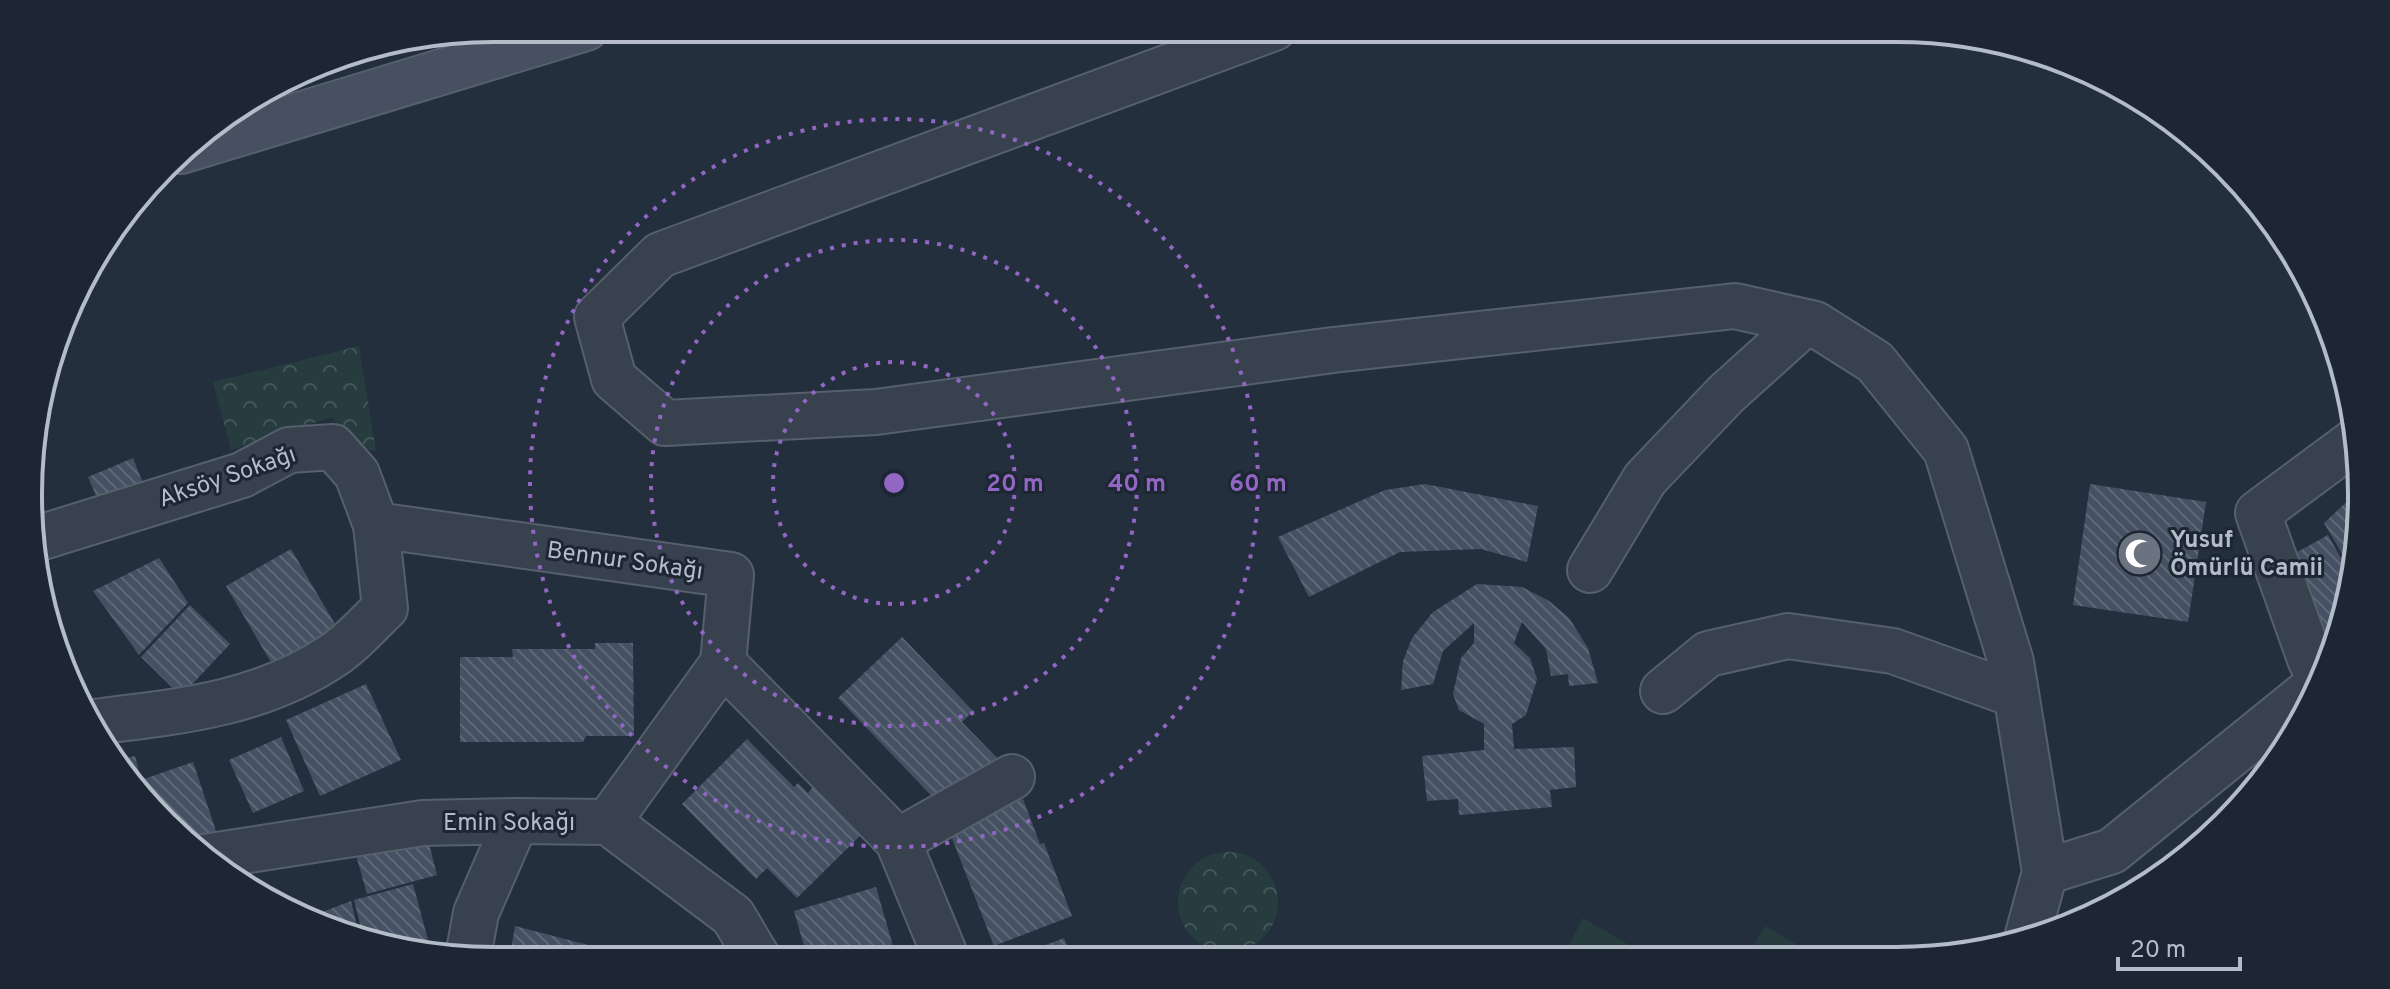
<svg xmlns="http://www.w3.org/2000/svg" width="2390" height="989" font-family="Overpass,sans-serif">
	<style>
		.grass { fill: #263c3f }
		.forest { fill: url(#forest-crowns) }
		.building { fill: url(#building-back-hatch) }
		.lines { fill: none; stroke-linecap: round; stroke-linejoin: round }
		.minor-casing { stroke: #565f6c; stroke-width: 48 }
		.secondary-casing { stroke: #565f6c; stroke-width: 48 }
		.minor { stroke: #38414e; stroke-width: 44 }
		.secondary { stroke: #465061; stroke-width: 44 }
		.ring { fill: none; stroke: #9266c3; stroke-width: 4; stroke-dasharray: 4 8 }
		.labels { text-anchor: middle; stroke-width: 6; stroke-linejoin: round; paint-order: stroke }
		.street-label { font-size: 24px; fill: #b4bcc9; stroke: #1d2633 }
		.poi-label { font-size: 24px; font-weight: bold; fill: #b4bcc9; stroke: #1d2633; text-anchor: start }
		.rim { fill: none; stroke: #b4bcc9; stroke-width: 4 }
		.centre { fill: #9266c3; stroke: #1d2633; stroke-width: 4 }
		.ring-label { font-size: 24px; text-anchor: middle; font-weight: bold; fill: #9266c3; stroke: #1d2633; stroke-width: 6; stroke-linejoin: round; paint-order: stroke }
	</style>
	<defs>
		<pattern id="forest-crowns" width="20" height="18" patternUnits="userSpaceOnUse" patternTransform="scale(2)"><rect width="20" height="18" fill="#263c3f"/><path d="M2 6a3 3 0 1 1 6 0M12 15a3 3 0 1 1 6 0" fill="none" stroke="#435659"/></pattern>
		<pattern id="building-back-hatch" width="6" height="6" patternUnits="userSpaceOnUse" patternTransform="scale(2)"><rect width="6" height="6" fill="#455162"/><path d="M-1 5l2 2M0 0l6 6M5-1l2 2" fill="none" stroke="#5d6877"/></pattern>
	</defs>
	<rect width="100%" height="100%" fill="#242f3e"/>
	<g class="grass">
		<path d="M1583,918L1651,958H1562Z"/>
		<path d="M1765,926L1818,957L1746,958Z"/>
	</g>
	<g class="forest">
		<path d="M359,346L376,451L362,449L332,417L231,450L213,382Z"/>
		<circle cx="1228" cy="902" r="50"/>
	</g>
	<g class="building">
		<path d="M133,458L148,496L104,514L88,477Z"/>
		<path d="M1425,484L1538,506L1527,562L1481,549L1400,552L1309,597L1278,537L1385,490Z"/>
		<path d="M2090,484L2206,502L2188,622L2073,605Z"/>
		<path d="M2357,492L2348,564L2324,523Z"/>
		<path d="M2328,535L2347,569L2338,641L2324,646L2290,556Z"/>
		<path d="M291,549L339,631L275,669L226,586Z"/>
		<path d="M159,558L188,603L139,655L93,591Z"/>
		<path d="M1477,584L1522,587L1549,601L1569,618L1588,648L1598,683L1569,686L1568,674L1551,676L1546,649L1522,622L1514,643L1530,658L1537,679L1526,715L1512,724L1514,749L1574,747L1576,787L1550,790L1552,807L1459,815L1458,799L1427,801L1422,756L1484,750V724L1459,710L1453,694L1461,658L1474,643V623L1443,651L1433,684L1401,690L1403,661L1412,638L1433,612Z"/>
		<path d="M190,605L230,644L181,696L141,657Z"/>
		<path d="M902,637L973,711L962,722L997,758L944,809L838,698Z"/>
		<path d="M595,643H633L634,736H586L583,742H460V657H513L512,649H595Z"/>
		<path d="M366,684L401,760L320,796L286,720Z"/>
		<path d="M281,737L304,791L253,813L229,760Z"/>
		<path d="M747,739L794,787L798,783L808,793L814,785L862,834L797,898L767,868L756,879L682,804Z"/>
		<path d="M135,756L141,779L144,793L114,761Z"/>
		<path d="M193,762L216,831L188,841L147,797L144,779Z"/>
		<path d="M1023,799L1040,844L1044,843L1072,916L994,946L948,828Z"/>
		<path d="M427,836L437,875L367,894L356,855Z"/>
		<path d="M413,884L431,951L364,940L354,900Z"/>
		<path d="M876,887L897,960H808L794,911Z"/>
		<path d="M351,901L360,939L345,936L309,917Z"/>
		<path d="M515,926L646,960V961H509Z"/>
		<path d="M1064,938L1072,959L1009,960V959Z"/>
	</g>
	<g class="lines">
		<defs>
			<g id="minor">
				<path d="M1274,28L660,255L597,317L614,379L665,423L876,412L1333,350L1735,306L1815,324L1875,362L1946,450L2011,662L2045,872L2027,938"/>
				<path d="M376,525L731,575L723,663L898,841L947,960"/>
				<path d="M36,539L242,475L289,450L333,447L357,474L376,525L385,608C369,623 353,642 335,654C262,704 178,712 93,722"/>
				<path d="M1590,570L1645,479L1726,394L1806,322"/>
				<path d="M2320,679L2310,659L2258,513L2355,441"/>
				<path d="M1663,691L1708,654L1788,636L1893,651L2016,695"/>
				<path d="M608,822L723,663"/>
				<path d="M898,841L1012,777"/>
				<path d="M204,857L423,823L516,821L608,822L733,916L759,960"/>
				<path d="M2045,872L2112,851L2317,685"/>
				<path d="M468,957L476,913L516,821"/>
			</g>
			<path id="secondary" d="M181,151L586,28"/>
		</defs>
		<use href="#minor" class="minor-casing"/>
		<use href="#secondary" class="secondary-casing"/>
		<use href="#minor" class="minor"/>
		<use href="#secondary" class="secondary"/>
	</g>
	<g class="ring">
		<circle cx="894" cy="483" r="121"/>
		<circle cx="894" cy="483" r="243"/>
		<circle cx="894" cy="483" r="364"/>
	</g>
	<defs>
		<symbol id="mosque-disc" viewBox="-11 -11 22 22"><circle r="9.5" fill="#6b7280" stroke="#1d2633"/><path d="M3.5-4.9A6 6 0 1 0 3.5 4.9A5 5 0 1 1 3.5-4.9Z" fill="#fff"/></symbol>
	</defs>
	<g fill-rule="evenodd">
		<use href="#mosque-disc" x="2114" y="528" width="51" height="51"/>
	</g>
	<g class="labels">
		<g class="street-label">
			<text transform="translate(227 476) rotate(-19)" y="8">Aksöy Sokağı</text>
			<text transform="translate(625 560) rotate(8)" y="8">Bennur Sokağı</text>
			<text x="509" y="830">Emin Sokağı</text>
		</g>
		<g class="poi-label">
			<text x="2170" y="547">Yusuf<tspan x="2170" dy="28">Ömürlü Camii</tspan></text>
		</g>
	</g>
	<path d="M0 0H2390V989H0ZM494 42H1896A452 452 0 0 1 2348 494V495A452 452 0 0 1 1896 947H494A452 452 0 0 1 42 495V494A452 452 0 0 1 494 42Z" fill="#1d2633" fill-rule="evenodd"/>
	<path class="rim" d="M494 42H1896A452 452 0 0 1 2348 494V495A452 452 0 0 1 1896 947H494A452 452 0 0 1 42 495V494A452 452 0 0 1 494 42Z"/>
	<circle cx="894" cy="483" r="12" class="centre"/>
	<g class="ring-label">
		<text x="1015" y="491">20 m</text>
		<text x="1137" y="491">40 m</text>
		<text x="1258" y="491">60 m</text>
	</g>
	<path d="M2118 957v12h122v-12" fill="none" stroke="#b4bcc9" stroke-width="4"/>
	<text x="2130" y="957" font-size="24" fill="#b4bcc9" stroke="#1d2633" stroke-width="6" paint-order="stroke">20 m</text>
</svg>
